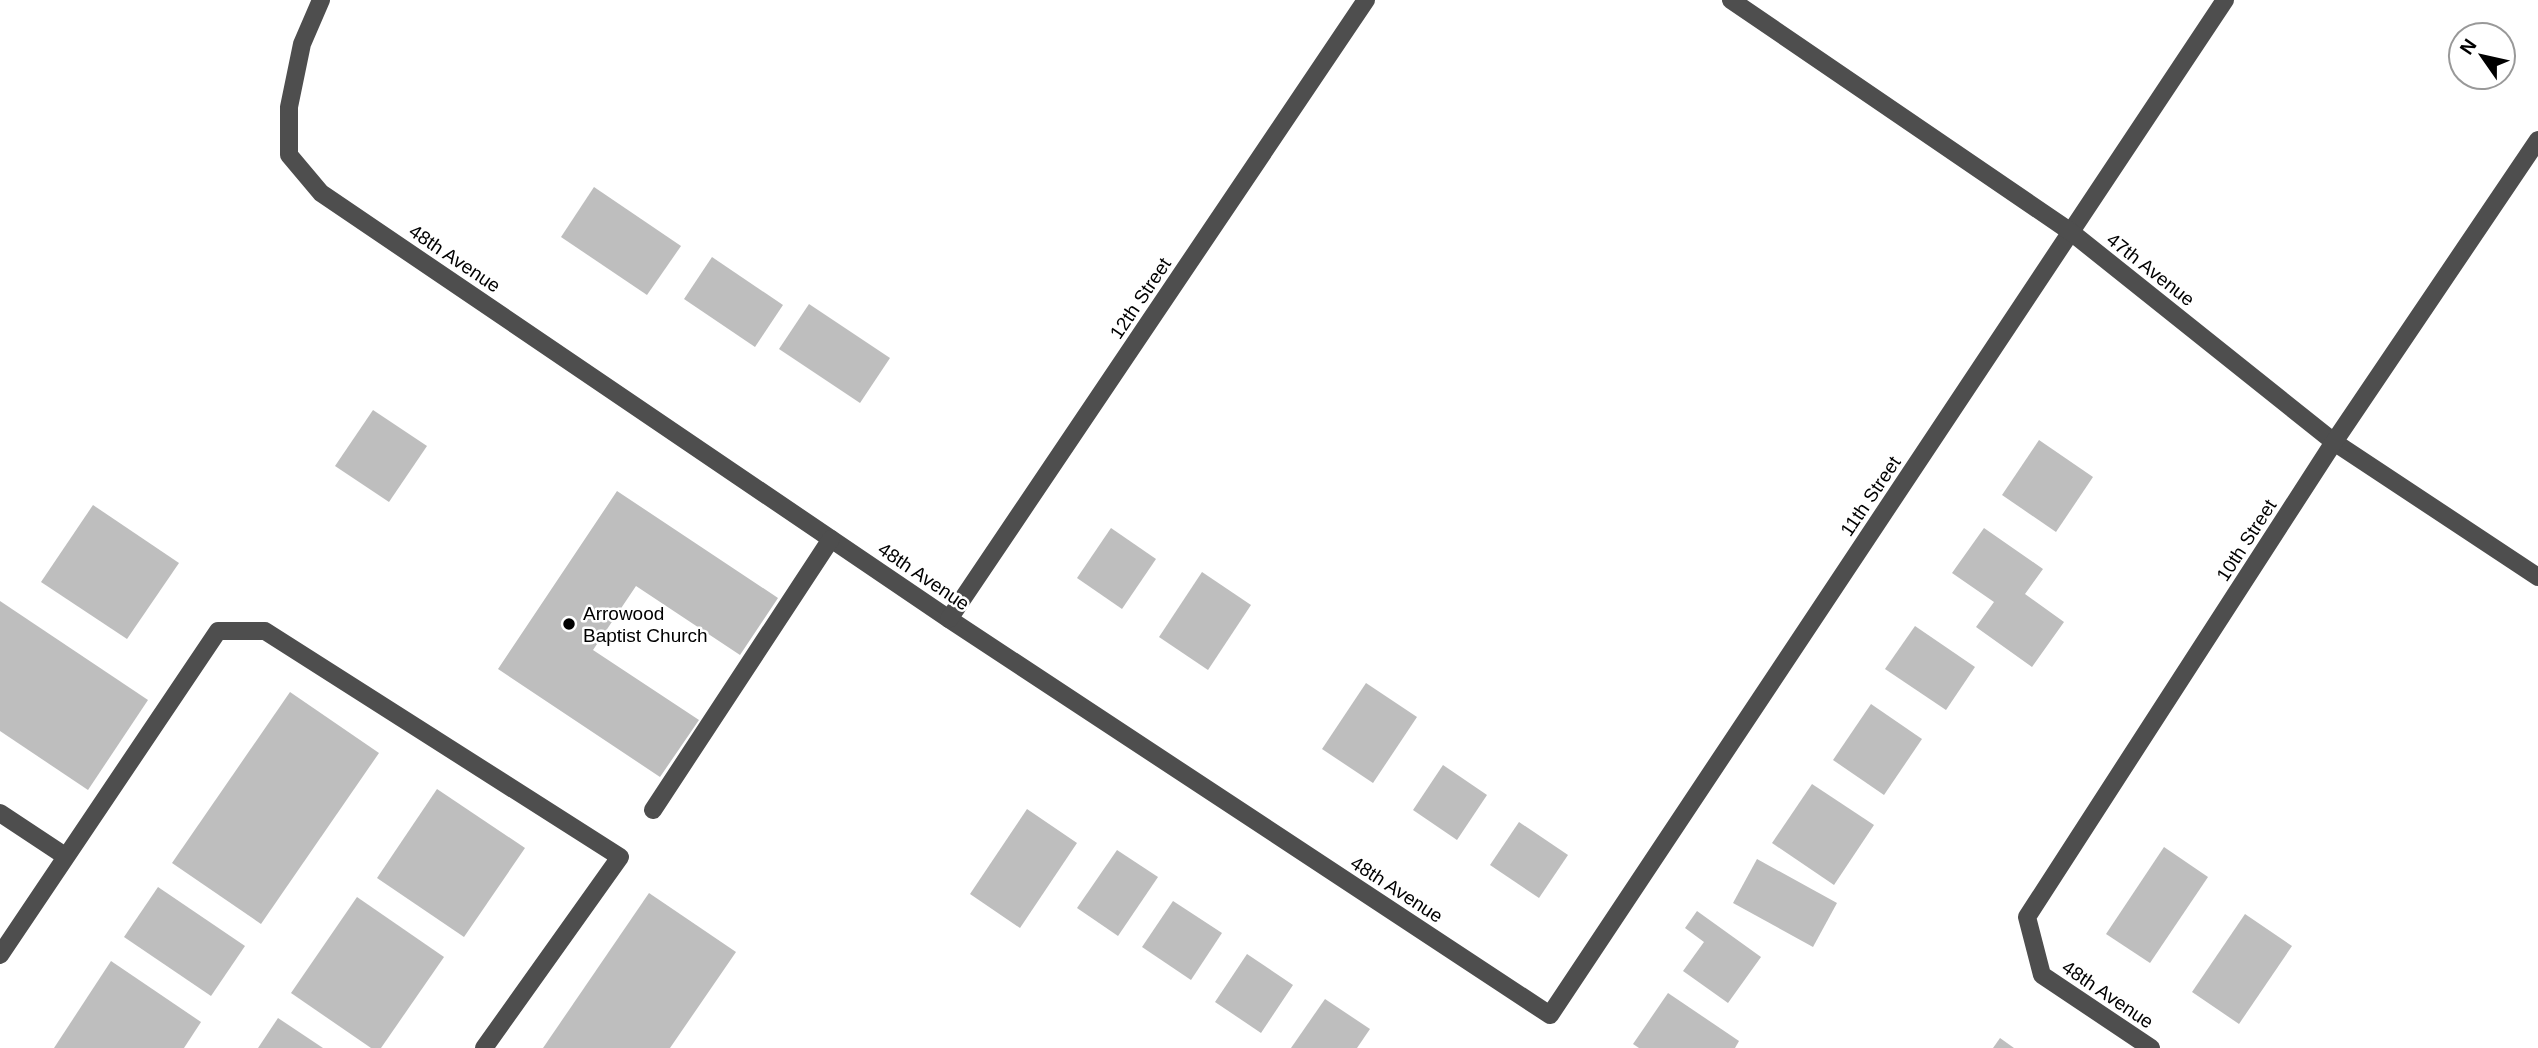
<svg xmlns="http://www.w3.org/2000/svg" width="2538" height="1048" font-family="Helvetica,sans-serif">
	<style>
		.building { fill: #bebebe }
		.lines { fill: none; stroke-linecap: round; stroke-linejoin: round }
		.minor { stroke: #4e4e4e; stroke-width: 18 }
		.poi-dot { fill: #000; stroke: #fff; stroke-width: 2.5 }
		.labels { text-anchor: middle; stroke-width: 5; stroke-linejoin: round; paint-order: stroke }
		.street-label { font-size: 19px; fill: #000; stroke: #fff }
		.poi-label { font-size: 19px; fill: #000; stroke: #fff; text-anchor: start }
	</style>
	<rect width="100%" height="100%" fill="#fff"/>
	<g class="building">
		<path d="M594,187L681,246L647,295L561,237Z"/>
		<path d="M712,257L783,305L755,347L684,299Z"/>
		<path d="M809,304L890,358L860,403L779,349Z"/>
		<path d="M373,410L427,446L389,502L335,466Z"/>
		<path d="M2039,440L2093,477L2056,532L2002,495Z"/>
		<path d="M617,491L778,598L740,655L636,586L593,650L699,720L660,777L498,669Z"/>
		<path d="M93,505L179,563L127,639L41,582Z"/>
		<path d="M1111,528L1156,559L1122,609L1077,578Z"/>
		<path d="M1984,528L2043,569L2025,594L2064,622L2032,667L1976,627L1994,602L1952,573Z"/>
		<path d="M1202,572L1251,605L1208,670L1159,637Z"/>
		<path d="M0,601L148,700L88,790L0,731Z"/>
		<path d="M1915,626L1975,667L1946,710L1885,669Z"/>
		<path d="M1366,683L1417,717L1373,783L1322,749Z"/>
		<path d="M290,692L379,753L261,924L172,863Z"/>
		<path d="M1871,704L1922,739L1884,795L1833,760Z"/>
		<path d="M1443,765L1487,795L1457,840L1413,810Z"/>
		<path d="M1812,784L1874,825L1834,885L1772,843Z"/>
		<path d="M437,789L525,848L464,937L377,878Z"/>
		<path d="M1027,809L1077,843L1020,928L970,894Z"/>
		<path d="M1519,822L1568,855L1539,898L1490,865Z"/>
		<path d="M2164,847L2208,877L2150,963L2106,934Z"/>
		<path d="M1117,850L1158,877L1118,936L1077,908Z"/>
		<path d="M1757,859L1837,903L1813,947L1733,903Z"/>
		<path d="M158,887L245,946L211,996L124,937Z"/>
		<path d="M649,893L736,952L670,1048H543Z"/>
		<path d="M357,897L444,957L381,1048H371L291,993Z"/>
		<path d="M1173,901L1222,933L1191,980L1142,947Z"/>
		<path d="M1697,911L1761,957L1728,1003L1683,971L1704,942L1685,928Z"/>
		<path d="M2245,914L2292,946L2239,1024L2192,992Z"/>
		<path d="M1247,954L1293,985L1261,1033L1215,1002Z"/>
		<path d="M111,961L201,1022L184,1048H54Z"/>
		<path d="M1668,993L1739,1041L1735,1048H1639L1633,1044Z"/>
		<path d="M1325,999L1370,1029L1357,1048H1291Z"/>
		<path d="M278,1018L323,1048H258Z"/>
		<path d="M2000,1038L2014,1048H1993Z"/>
	</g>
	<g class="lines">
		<g class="minor">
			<path d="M321,0L302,44L289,107V155L321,193L949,619L1550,1015L2225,0"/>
			<path d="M1731,0L2071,232L2334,442L2538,577"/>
			<path d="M949,619L1366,0"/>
			<path d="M653,810L831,539"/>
			<path d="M0,813L65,856"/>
			<path d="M0,955L218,631H265L620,857L484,1048"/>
			<path d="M2151,1048L2042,975L2027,917L2334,442L2538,140"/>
		</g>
	</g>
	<circle class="poi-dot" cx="569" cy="624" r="7"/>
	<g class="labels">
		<g class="street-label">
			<text transform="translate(455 258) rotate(34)" y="7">48th Avenue</text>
			<text transform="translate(2151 269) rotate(38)" y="7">47th Avenue</text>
			<text transform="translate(1140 298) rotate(-56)" y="7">12th Street</text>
			<text transform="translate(1870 496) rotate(-56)" y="7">11th Street</text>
			<text transform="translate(2246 540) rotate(-57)" y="7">10th Street</text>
			<text transform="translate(924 576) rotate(34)" y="7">48th Avenue</text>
			<text transform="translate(1397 889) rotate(33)" y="7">48th Avenue</text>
			<text transform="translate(2108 994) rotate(34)" y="7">48th Avenue</text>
		</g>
		<g class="poi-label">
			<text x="583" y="620">Arrowood<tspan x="583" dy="22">Baptist Church</tspan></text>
		</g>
	</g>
	<g transform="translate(2482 56) rotate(304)"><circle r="33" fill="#ffffff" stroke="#999999" stroke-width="2"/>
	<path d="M0-5L12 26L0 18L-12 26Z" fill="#000000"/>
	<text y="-10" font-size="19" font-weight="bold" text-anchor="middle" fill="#000000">N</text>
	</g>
</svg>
